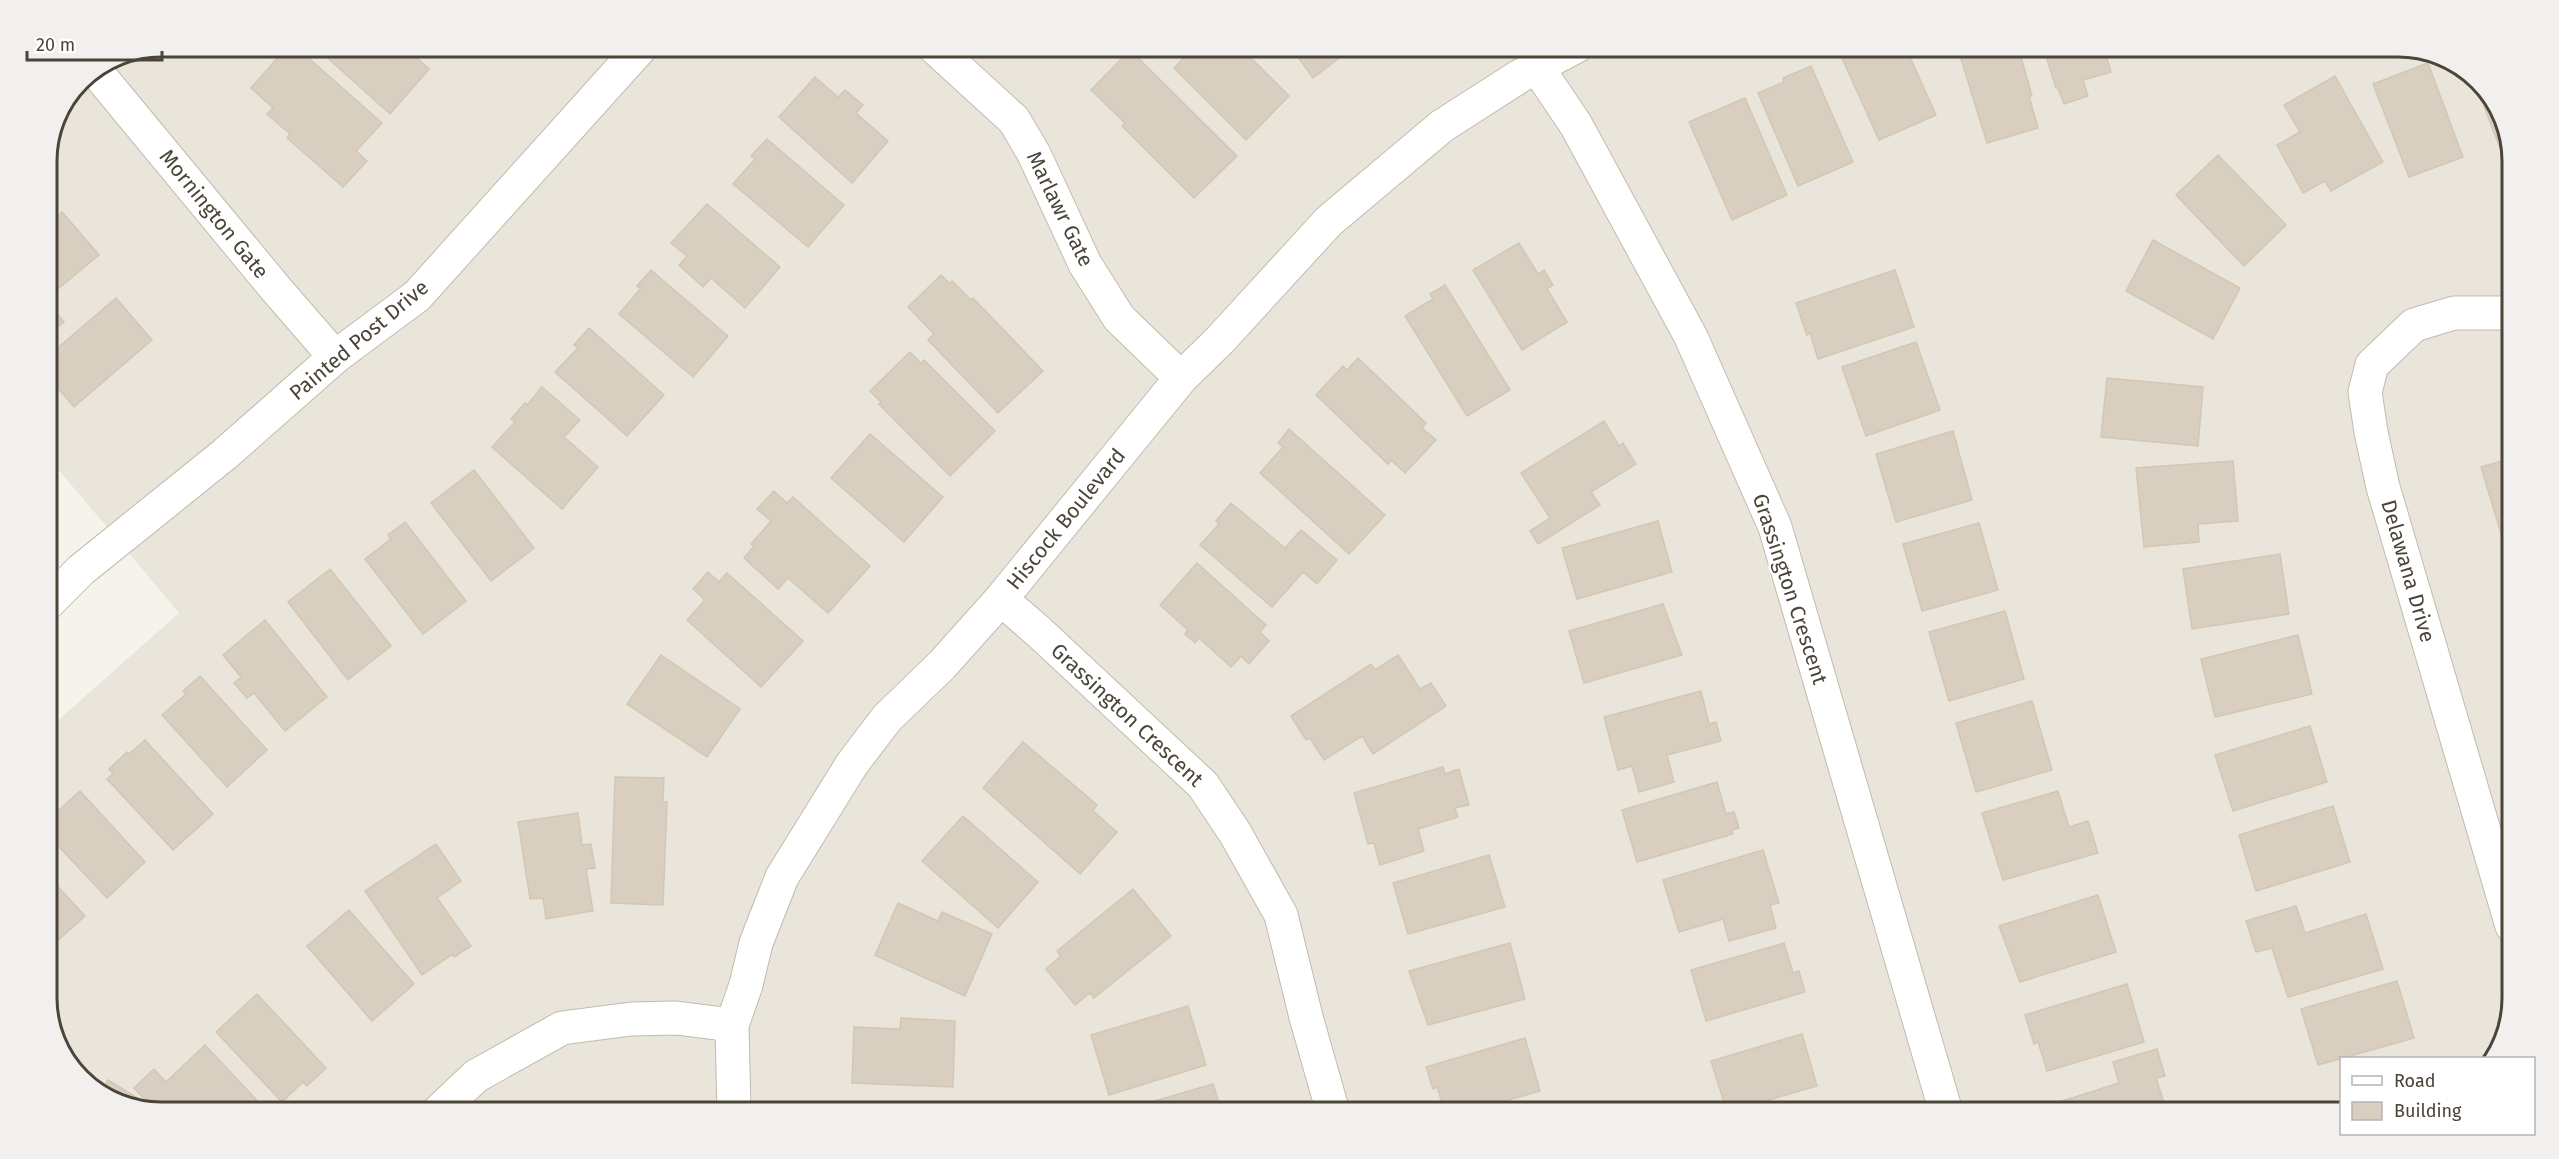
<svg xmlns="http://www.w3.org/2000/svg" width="2559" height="1159" font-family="'Fira Sans',sans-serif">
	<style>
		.residential { fill: #eae5da }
		.building { fill: #d8cfc1; stroke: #d3c7b4; stroke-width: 1.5 }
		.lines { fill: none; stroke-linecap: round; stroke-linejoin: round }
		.minor-casing { stroke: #c2bbae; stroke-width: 35 }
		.minor { stroke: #fff; stroke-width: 33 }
		.labels { text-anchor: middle; stroke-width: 5; stroke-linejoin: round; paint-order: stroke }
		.street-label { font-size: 21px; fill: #4b4439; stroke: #fff }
		.rim { fill: none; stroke: #4b4439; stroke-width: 3 }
	</style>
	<rect width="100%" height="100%" fill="#f6f3ec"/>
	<path class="residential" d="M162,46H2397L2442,55L2493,97L2512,154V997L2504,1042L2490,1058H2342L2341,1112H162L117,1104L66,1062L47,1005V730L179,613L47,456V154L80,80L118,55Z"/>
	<g class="building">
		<path d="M288,46H295L382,123L356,151L367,161L343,187L287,138L290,134L267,114L273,108L251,88Z"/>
		<path d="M326,46H404L429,69L390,114L321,52Z"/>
		<path d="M1195,46H1239L1289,96L1246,140L1174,68Z"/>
		<path d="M1290,46H1355L1313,78Z"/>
		<path d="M1905,46L1936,115L1879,140L1837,47Z"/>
		<path d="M1957,46H2018L2032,96H2029L2038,128L1987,143Z"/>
		<path d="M2043,46H2103L2111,72L2083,80L2088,96L2064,104L2058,88H2056Z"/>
		<path d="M2135,46H2174L2138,57Z"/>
		<path d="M1130,50L1237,156L1194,198L1122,126L1125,123L1091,90Z"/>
		<path d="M2428,63L2463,157L2409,177L2373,84Z"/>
		<path d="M1811,66L1853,162L1798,186L1758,93L1784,82L1783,78Z"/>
		<path d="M2335,76L2383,162L2331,191L2325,181L2303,193L2277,145L2300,132L2284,105Z"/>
		<path d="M815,77L838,97L845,90L863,105L856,113L888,141L852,183L779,117Z"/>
		<path d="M2476,85L2493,97L2512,154V180Z"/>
		<path d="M1745,98L1787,195L1732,220L1689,122Z"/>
		<path d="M767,139L844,205L808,247L733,184L755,159L751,156Z"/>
		<path d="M2218,155L2286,225L2244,266L2176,195Z"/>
		<path d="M707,204L780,267L745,308L711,278L703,287L679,265L687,256L671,243Z"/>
		<path d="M62,212L99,255L47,298V225Z"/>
		<path d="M2153,240L2240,288L2213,339L2126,291Z"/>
		<path d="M1519,243L1538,274L1544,270L1553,285L1547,289L1567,322L1522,350L1473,270Z"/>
		<path d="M651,270L728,336L693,377L619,314L641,288L637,286Z"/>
		<path d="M1895,270L1914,327L1818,359L1810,333L1807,335L1796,303Z"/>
		<path d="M941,275L950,284L952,281L971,300L973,298L1043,371L998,413L928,340L934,334L908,307Z"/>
		<path d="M1445,285L1510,390L1467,416L1405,316L1433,299L1430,294Z"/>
		<path d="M116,298L152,340L74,407L47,375V357Z"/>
		<path d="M47,302L64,322L47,336Z"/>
		<path d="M589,328L664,395L627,436L555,372L578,348L574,345Z"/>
		<path d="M1916,342L1940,410L1866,436L1842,367Z"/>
		<path d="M910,352L921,363L924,360L995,431L950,476L879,404L881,402L870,391Z"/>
		<path d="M1358,358L1426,423L1422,428L1436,440L1405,473L1391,460L1388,464L1316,395L1343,366L1347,370Z"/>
		<path d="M2107,378L2203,387L2198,446L2101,437Z"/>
		<path d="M542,387L580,420L564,437L598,467L562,509L492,447L515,422L511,419L525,403L527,405Z"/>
		<path d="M1604,421L1619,446L1623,443L1636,464L1591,492L1600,505L1538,544L1530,531L1550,518L1521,473Z"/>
		<path d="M1289,429L1385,515L1349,554L1260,473L1283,447L1278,443Z"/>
		<path d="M1953,431L1972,500L1896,522L1876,454Z"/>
		<path d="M870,434L943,497L904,542L831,478Z"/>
		<path d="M2512,458V570L2481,467Z"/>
		<path d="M2233,461L2238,521L2198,524L2199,542L2144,547L2136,468Z"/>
		<path d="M474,470L534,548L491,581L431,503Z"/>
		<path d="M774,491L787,503L793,497L870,566L828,613L788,578L778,589L744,558L754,546L751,544L771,521L757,509Z"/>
		<path d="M1231,503L1285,548L1301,530L1337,560L1317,584L1303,572L1272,607L1200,545L1219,524L1216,521Z"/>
		<path d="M1658,521L1672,572L1577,599L1562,548Z"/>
		<path d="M405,522L466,601L423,634L365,559L391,539L388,535Z"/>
		<path d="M1979,523L1998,590L1922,611L1903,544Z"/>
		<path d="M2280,554L2289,614L2192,629L2183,569Z"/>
		<path d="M1197,563L1266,625L1260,632L1269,641L1249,664L1241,656L1231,667L1199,638L1195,643L1185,634L1188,630L1160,605Z"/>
		<path d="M330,569L391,646L348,680L288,602Z"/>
		<path d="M708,572L719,582L727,573L803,641L761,687L687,620L705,600L693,589Z"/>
		<path d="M1663,604L1682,655L1584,683L1569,631Z"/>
		<path d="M2005,611L2024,679L1949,701L1929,632Z"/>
		<path d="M265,620L327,697L285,731L254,693L247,698L234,683L241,677L223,655Z"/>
		<path d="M2298,635L2312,694L2215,717L2201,659Z"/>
		<path d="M661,655L740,709L707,757L627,704Z"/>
		<path d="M1398,655L1420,689L1431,683L1446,706L1373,754L1362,736L1324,760L1310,738L1306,740L1291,716L1371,664L1375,670Z"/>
		<path d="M200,676L267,750L227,787L162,715L186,694L183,691Z"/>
		<path d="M1701,691L1709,724L1716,722L1721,741L1667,755L1674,782L1639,792L1632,766L1618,770L1604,717Z"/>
		<path d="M2032,701L2052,770L1976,792L1956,723Z"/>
		<path d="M2310,726L2327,782L2233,811L2215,755Z"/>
		<path d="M145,740L213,814L173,850L107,779L113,774L109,769L127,752L129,754Z"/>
		<path d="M1023,742L1097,805L1093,811L1117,832L1080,874L983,788Z"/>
		<path d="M1443,767L1445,774L1459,769L1469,805L1455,808L1458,817L1418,829L1424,851L1380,865L1374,843L1368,844L1354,793Z"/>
		<path d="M615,777L664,778L663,802H667L663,905L611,903Z"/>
		<path d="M1717,782L1726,814L1734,812L1739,828L1732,830L1733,834L1637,862L1622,810Z"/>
		<path d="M80,791L145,862L107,898L47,834V821Z"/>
		<path d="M2058,791L2069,827L2088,821L2098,853L2003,880L1982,813Z"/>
		<path d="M2333,806L2350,862L2256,891L2239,835Z"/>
		<path d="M578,813L582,845L591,844L595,868L586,869L593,911L546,919L543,898L530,899L518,822Z"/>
		<path d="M963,816L1038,882L998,928L922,861Z"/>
		<path d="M436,844L461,881L437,898L471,946L454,957L453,954L422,975L365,891Z"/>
		<path d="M1763,850L1779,903L1770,905L1776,928L1729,941L1723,919L1679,932L1663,880Z"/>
		<path d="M1489,855L1505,907L1408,934L1393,883Z"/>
		<path d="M47,875L85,916L47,950Z"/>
		<path d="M1133,889L1171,936L1094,998L1090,993L1075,1005L1046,969L1061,956L1057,951Z"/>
		<path d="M2098,895L2116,952L2020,982L1999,926Z"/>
		<path d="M898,903L938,921L942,912L992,934L965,996L875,955Z"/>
		<path d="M2296,906L2305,933L2366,914L2383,969L2288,997L2272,948L2256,952L2246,921Z"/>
		<path d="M349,910L414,984L372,1021L307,946Z"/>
		<path d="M1510,943L1525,999L1428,1025L1409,971Z"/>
		<path d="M1784,943L1793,973L1799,971L1805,992L1706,1021L1691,970Z"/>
		<path d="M2397,981L2414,1038L2318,1065L2301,1009Z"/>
		<path d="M2127,984L2144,1042L2047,1071L2038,1042L2034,1044L2025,1015Z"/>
		<path d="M257,994L326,1068L307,1086L303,1082L282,1102L216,1032Z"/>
		<path d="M1188,1006L1206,1065L1109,1095L1091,1035Z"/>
		<path d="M901,1018L955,1021L953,1087L852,1083L854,1027L900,1029Z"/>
		<path d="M1802,1034L1817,1086L1727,1112L1711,1061Z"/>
		<path d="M1525,1038L1540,1091L1465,1112H1445L1437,1087L1433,1089L1426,1067Z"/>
		<path d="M205,1045L268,1112H162L156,1111L134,1088L154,1069L166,1082Z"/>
		<path d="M2157,1049L2165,1076L2156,1078L2167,1112H2056L2053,1104L2119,1083L2113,1062Z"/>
		<path d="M108,1080L139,1099L134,1107L117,1104L102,1091Z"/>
		<path d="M1213,1084L1222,1112H1117Z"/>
	</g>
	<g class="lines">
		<defs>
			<g id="minor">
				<path d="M933,46L1014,120L1034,154L1085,264L1119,318L1181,378"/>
				<path d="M1537,67L1576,125L1691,337L1775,527L1946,1112"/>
				<path d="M95,70L276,289L335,357"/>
				<path d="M2512,313H2454L2414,325L2372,365L2365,392L2371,432L2383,487L2512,926"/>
				<path d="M1001,599L1039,632L1203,785L1235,833L1281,915L1306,1017L1333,1112"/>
				<path d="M47,604L81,570L225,454L335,357L417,296L642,46"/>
				<path d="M438,1112L476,1076L562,1028L631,1019L676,1018L732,1025"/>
				<path d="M734,1112L732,1025L746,985L756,943L782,877L852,764L887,718L942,665L1001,599L1181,378L1220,340L1329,221L1442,126L1520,76L1577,46"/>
			</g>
		</defs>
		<use href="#minor" class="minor-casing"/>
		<use href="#minor" class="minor"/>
	</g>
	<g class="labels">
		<g class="street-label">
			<text transform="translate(1060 209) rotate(64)" y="7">Marlawr Gate</text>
			<text transform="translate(214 214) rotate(51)" y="7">Mornington Gate</text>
			<text transform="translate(359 340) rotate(-40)" y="7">Painted Post Drive</text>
			<text transform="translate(1066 519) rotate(-51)" y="7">Hiscock Boulevard</text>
			<text transform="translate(2408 571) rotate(74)" y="7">Delawana Drive</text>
			<text transform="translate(1790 589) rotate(72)" y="7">Grassington Crescent</text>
			<text transform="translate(1127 715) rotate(43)" y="7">Grassington Crescent</text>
		</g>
	</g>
	<path d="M0 0H2559V1159H0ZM161 57H2398A104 104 0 0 1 2502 161V998A104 104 0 0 1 2398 1102H161A104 104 0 0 1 57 998V161A104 104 0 0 1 161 57Z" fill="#f1f0ef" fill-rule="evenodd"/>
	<path class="rim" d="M161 57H2398A104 104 0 0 1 2502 161V998A104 104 0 0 1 2398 1102H161A104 104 0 0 1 57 998V161A104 104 0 0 1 161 57Z"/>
	<rect x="2340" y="1057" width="195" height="78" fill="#ffffff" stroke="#b7b4b0" stroke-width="1.5"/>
	<rect x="2352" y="1076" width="30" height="9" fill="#ffffff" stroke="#b7b4b0" stroke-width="1.5"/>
	<text x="2394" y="1087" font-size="18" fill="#4b4439">Road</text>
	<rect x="2352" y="1102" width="30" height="18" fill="#d8cfc1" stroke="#b7b4b0" stroke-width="1.5"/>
	<text x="2394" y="1117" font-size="18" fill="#4b4439">Building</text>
	<path d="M27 51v9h135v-9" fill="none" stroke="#4b4439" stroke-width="3"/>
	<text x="36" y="51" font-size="18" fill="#4b4439" stroke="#ffffff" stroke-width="4.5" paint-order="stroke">20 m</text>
</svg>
